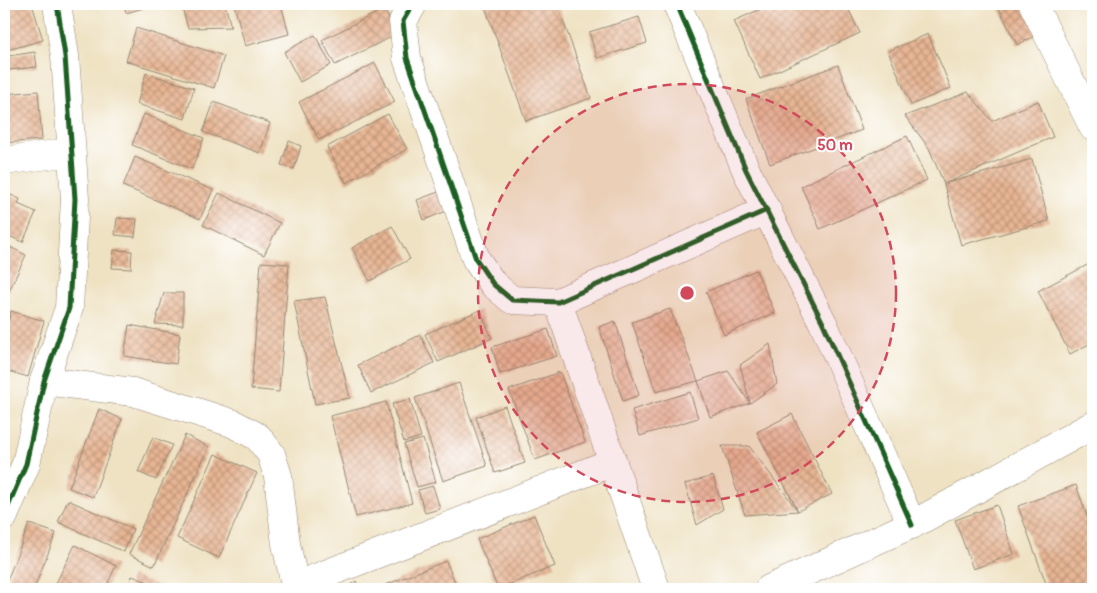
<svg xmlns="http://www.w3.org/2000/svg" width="1097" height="593" font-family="Pangolin,sans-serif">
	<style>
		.building { fill: url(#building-cross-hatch) }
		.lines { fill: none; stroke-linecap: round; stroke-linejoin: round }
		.minor-casing { stroke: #958670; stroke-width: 29 }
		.minor { stroke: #fff; stroke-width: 28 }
		.cycleway-casing { stroke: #fff; stroke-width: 8 }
		.cycleway { stroke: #1b5e20; stroke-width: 5 }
		.ring { fill: none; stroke: #d1495b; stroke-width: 2.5; stroke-dasharray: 9 6 }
		.centre { fill: #d1495b; stroke: #fff; stroke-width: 2.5 }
		.ring-label { font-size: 15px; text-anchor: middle; font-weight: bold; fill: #d1495b; stroke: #fff; stroke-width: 4; stroke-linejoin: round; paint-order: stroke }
	</style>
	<defs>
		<pattern id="building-cross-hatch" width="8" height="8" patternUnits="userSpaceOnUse" patternTransform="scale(1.25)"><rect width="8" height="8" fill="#e8b694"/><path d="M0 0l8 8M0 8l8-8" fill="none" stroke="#bd9478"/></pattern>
	</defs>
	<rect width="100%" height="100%" fill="#fff"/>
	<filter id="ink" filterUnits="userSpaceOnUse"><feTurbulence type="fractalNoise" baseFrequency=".02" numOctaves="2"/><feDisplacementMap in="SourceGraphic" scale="10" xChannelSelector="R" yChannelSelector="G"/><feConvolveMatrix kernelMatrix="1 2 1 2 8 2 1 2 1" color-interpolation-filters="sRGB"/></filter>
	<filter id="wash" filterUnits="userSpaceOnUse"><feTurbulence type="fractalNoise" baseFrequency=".0096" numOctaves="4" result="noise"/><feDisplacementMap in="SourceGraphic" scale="20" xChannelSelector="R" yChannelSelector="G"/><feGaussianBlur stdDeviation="1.12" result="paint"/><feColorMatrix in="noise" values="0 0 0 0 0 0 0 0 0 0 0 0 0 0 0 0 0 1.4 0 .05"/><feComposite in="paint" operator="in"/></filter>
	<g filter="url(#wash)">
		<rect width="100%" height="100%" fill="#efe2c3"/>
		<g id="blocks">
			<g class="building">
				<path d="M4,4H32L43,40L4,51Z"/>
				<path d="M124,4H157L126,13Z"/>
				<path d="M181,4H225L231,27L188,28Z"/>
				<path d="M234,4H281L289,34L245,46Z"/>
				<path d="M484,4H557L591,98L526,121Z"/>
				<path d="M772,4H846L860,33L760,79L734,21Z"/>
				<path d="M997,4H1025L1039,34L1017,45Z"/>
				<path d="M384,9L397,34L335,65L322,40Z"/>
				<path d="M639,17L647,43L597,58L589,32Z"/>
				<path d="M136,28L224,56L214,88L126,61Z"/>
				<path d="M928,34L951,88L911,105L888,51Z"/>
				<path d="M315,35L331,65L300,82L284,52Z"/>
				<path d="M35,52L37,67L9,70L8,56Z"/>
				<path d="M375,63L395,102L319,140L299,102Z"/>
				<path d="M838,65L862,130L770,164L746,99Z"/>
				<path d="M146,73L194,88L185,119L137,104Z"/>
				<path d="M38,91L42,140L4,143V94Z"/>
				<path d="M968,92L992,121L1038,101L1053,137L944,184L1032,159L1049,221L961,245L944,184L929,148L905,116Z"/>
				<path d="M214,102L270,123L260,153L203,132Z"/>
				<path d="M144,114L204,138L192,169L132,145Z"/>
				<path d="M388,114L407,149L346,183L327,147Z"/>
				<path d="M907,136L927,180L820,229L801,186Z"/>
				<path d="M289,141L301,146L294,169L281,165Z"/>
				<path d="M135,157L213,190L200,219L123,186Z"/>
				<path d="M441,191L449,210L424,220L417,200Z"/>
				<path d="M4,192L20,199L18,204L36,212L23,242L4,234Z"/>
				<path d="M219,193L280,223L264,255L203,225Z"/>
				<path d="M117,218L137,219L135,237L115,235Z"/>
				<path d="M392,226L410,259L370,281L352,248Z"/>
				<path d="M4,244L26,255L9,291L4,288Z"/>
				<path d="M114,250L132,251L131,269L112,268Z"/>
				<path d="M261,262L289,264L279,392L251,389Z"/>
				<path d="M1093,262V342L1070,354L1038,291Z"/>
				<path d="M756,270L775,313L724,335L706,292Z"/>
				<path d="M164,293H183V325L155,324Z"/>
				<path d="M325,297L350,398L315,404L294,301Z"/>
				<path d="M670,309L698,381L656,392L632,322Z"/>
				<path d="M480,310L492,338L438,362L425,334Z"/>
				<path d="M11,311L44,321L28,377L4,370V336Z"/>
				<path d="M615,321L639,395L623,401L599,327Z"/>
				<path d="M129,325L180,334L176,364L124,356Z"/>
				<path d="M548,329L557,356L500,374L492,347Z"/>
				<path d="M420,335L434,363L371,393L358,365Z"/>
				<path d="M770,344L777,384L750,403L740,365Z"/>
				<path d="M728,371L750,403L710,417L698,381Z"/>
				<path d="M560,372L585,442L535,460L509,390Z"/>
				<path d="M459,383L487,466L443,481L415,398Z"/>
				<path d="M690,392L698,418L640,436L632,410Z"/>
				<path d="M410,399L421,437L404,442L392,404Z"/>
				<path d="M386,402L412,503L356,517L330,416Z"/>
				<path d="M505,406L525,463L495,473L476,417Z"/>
				<path d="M99,409L122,419L93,497L69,488Z"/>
				<path d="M792,414L832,494L798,511L757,432Z"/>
				<path d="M185,435L209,447L154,566L129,554Z"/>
				<path d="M153,437L172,445L156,480L138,472Z"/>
				<path d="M423,439L436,482L417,487L404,444Z"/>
				<path d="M722,446H749L798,511L745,515Z"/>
				<path d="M215,454L257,473L219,558L177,538Z"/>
				<path d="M713,476L723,509L697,525L685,484Z"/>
				<path d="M1076,485L1093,533V585L1081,589H1048L1018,506Z"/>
				<path d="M433,486L440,509L425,513L418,490Z"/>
				<path d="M68,500L133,529L124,552L58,522Z"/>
				<path d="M997,505L1014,554L973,569L955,520Z"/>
				<path d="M534,515L555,566L498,589L477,539Z"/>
				<path d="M29,524L56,533L34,589H4Z"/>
				<path d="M75,545L116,566L105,589H53Z"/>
				<path d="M446,561L458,589H375Z"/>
				<path d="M132,576L167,589H127Z"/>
				<path d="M356,581L359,589H344Z"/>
			</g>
		</g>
	</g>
	<g filter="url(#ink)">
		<use href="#blocks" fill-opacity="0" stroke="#958670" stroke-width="1"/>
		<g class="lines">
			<defs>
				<g id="minor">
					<path d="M413,4L403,21L407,58L476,259L493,284L512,300L558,302L767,210"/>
					<path d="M677,4L746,170L823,323L912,525"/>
					<path d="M1033,4L1093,127"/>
					<path d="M4,161L71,152"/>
					<path d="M558,302L656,589"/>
					<path d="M44,381L133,392L232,423L258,437L271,454L278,476L286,544L296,589"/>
					<path d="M4,516L26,464L44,381L69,308L75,199L65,56L57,4"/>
					<path d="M295,586L613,462"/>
					<path d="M769,589L919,521L1093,425"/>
				</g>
			</defs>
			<use href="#minor" class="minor-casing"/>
			<use href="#minor" class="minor"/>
			<defs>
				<g id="cycleway">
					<path d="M413,4L403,21L407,58L476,259L493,284L512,300L558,302L767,210"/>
					<path d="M677,4L746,170L823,323L912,525"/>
					<path d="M4,516L26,464L44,381L69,308L75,199L65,56L57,4"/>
				</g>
			</defs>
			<use href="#cycleway" class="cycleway-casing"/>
			<use href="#cycleway" class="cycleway"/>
		</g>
	</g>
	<circle cx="687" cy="293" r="209" fill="#d1495b" fill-opacity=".12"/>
	<circle class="ring" cx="687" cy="293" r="209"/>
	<circle cx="687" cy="293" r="8" class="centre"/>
	<g class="ring-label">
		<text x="835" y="150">50 m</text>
	</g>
	<rect width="1097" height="593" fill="none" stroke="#fff" stroke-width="20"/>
</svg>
